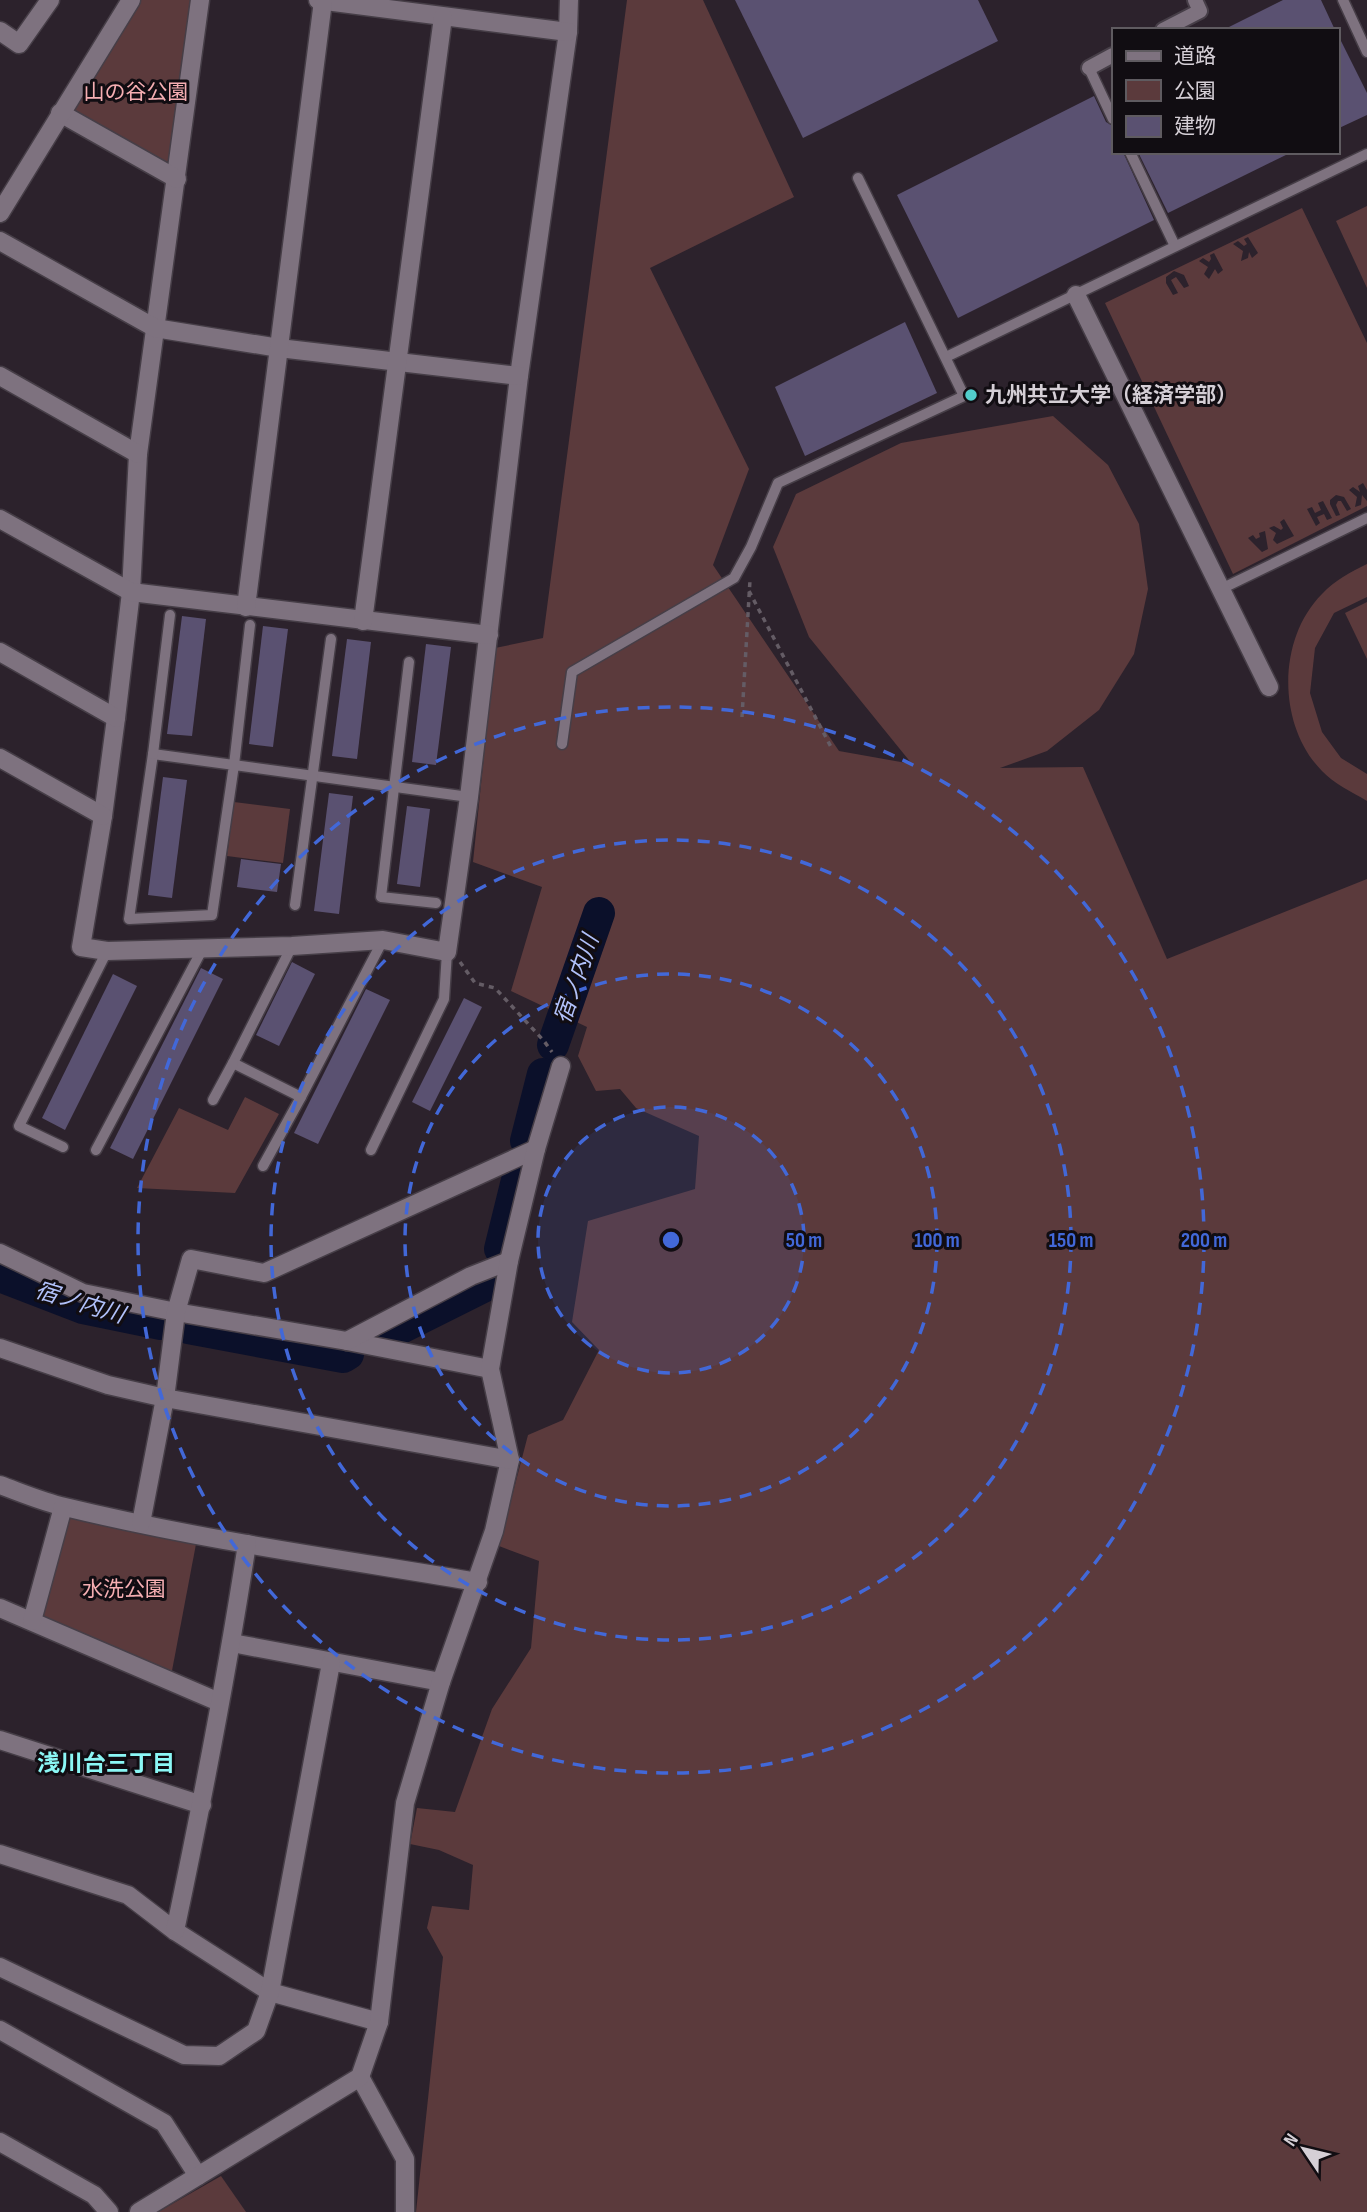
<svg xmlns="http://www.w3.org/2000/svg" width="1367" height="2212" font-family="'Sofia Sans Condensed','Noto Sans JP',sans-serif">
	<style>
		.green { fill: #5b3a3c; fill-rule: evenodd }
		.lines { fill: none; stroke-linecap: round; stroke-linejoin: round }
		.river { stroke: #0b102a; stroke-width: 32 }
		.building { fill: #5a5171 }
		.service-casing { stroke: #463e47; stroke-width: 13 }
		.pedestrian-casing { stroke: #463e47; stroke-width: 18 }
		.minor-casing { stroke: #463e47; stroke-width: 21 }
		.tertiary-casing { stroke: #463e47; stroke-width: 21 }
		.path { stroke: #645c65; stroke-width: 3.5; stroke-dasharray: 5 5; stroke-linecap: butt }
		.service { stroke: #7e727f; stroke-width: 10 }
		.pedestrian { stroke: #7e727f; stroke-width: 14 }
		.minor { stroke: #7e727f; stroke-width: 18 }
		.tertiary { stroke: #7e727f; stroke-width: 18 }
		.ring { fill: none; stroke: #4268d8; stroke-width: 3.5; stroke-dasharray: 12 9 }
		.poi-dot { fill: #52cdcb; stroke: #110d12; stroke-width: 2.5 }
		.labels { text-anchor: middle; stroke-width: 6; stroke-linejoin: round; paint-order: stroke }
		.park-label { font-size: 21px; fill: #f5aeb2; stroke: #110d12 }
		.poi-label { font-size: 21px; font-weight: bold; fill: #d5cfd6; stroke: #110d12; text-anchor: start }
		.water-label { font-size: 23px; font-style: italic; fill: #b1c1fa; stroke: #110d12 }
		.neighbourhood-label { font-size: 23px; font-weight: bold; fill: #8bf7f5; stroke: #110d12 }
		.centre { fill: #4268d8; stroke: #110d12; stroke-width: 3.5 }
		.ring-label { font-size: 21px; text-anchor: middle; font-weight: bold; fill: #4268d8; stroke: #110d12; stroke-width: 6; stroke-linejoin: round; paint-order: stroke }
	</style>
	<rect width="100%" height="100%" fill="#2c222c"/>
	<g class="green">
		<path d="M139,0H194L172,160L164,163L77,114L74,104Z"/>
		<path d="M627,0H703L794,197L650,268L749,469L713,565L839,751L912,764L809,637L773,547L796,494L901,443L1053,416L1108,465L1139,524L1148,589L1134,654L1099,710L1047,751L1000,768L1083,767L1167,959L1367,879V2212H416L443,1957L427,1928L432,1906L469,1910L473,1865L439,1850L410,1844L417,1808L455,1812L492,1709L531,1648L539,1561L499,1546L528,1435L563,1420L599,1350L572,1322L588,1221L695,1189L699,1136L636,1108L620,1089L596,1091L578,1056L587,1027L511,991L542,887L473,862L495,648L543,638Z"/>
		<path d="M1367,206V288L1336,221Z"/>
		<path d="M1302,208L1367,343V490L1363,483L1358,486L1360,492L1353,487L1349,490L1357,497L1355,507L1361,505L1362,495L1367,501V506L1233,574L1105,303ZM1248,237L1258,253L1252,258L1249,252L1248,258L1241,261L1243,251L1233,244L1238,241L1244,246L1247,244L1244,239ZM1214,253L1223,270L1218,274L1215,269L1209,279L1204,274L1208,267L1199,261L1203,258L1209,262L1211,259L1210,255ZM1174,271L1184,275L1189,286L1184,288L1176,277L1171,280L1178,293L1173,295L1166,283V277ZM1336,495L1344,497L1351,509L1347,511L1341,501H1338L1336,505L1340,515L1336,516L1330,504V500ZM1323,501L1332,518L1327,520L1324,514L1317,517L1320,523L1316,526L1307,509L1312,507L1315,513L1321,510L1318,503ZM1284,519L1294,536L1277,544L1273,540L1276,533L1269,528L1274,526L1281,530L1283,528L1280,522ZM1265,531L1268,549L1262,552L1248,538L1253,535L1256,539L1260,537L1259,533Z"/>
		<path d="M1367,564V597L1334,613L1315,648L1310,693L1322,732L1341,758L1367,774V801C1352,792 1333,783 1322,771C1277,725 1277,639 1322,594C1335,580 1351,572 1367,564Z"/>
		<path d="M1367,602V659L1345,613Z"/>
		<path d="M234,802L290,809L283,863L227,856Z"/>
		<path d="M245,1097L279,1114L235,1193L137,1188L179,1108L228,1130Z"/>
		<path d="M69,1514L196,1544L171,1676L37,1618Z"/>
		<path d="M221,2176L246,2212H158Z"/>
	</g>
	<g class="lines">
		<g class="river">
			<path d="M553,1045L599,913"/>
			<path d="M526,1141L543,1074"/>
			<path d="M500,1249L519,1172"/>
			<path d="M0,1276L83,1308L161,1324"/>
			<path d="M188,1328L343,1357L348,1354"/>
			<path d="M385,1336L491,1283"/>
		</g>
	</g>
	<g class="building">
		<path d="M735,0H978L998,41L803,138Z"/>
		<path d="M1283,0H1321L1335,30H1223Z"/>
		<path d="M1337,33L1367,93V115L1337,129Z"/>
		<path d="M1094,96L1106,122L1113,126V152H1123L1154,220L958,318L897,195Z"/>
		<path d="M1138,152H1292L1168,213Z"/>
		<path d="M905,322L937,393L805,456L775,387Z"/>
		<path d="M182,616L206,619L192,736L167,734Z"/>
		<path d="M263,626L288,629L273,747L249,744Z"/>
		<path d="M347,639L371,642L357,759L332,756Z"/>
		<path d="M426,644L451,647L436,765L412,762Z"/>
		<path d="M163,777L187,780L172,898L148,895Z"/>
		<path d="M329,793L353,796L339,914L314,911Z"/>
		<path d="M407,806L430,809L420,887L397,884Z"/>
		<path d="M241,859L281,864L277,892L237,887Z"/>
		<path d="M292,962L315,974L279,1046L256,1035Z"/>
		<path d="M201,968L223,979L133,1159L110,1148Z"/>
		<path d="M113,974L137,986L65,1130L42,1118Z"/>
		<path d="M366,989L390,1000L318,1144L294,1133Z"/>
		<path d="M464,998L482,1007L430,1111L412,1102Z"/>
	</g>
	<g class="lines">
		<defs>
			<g id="service">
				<path d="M1343,0L1367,52"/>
				<path d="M1089,68L1113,119"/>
				<path d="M1130,152L1175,246"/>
				<path d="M946,357L1367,154"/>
				<path d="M1221,589L1367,518"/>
				<path d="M250,625L234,765L212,915L129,919L153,754C258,768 363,783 469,797"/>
				<path d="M409,662L381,897L436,903"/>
				<path d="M562,744L572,672L734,578L751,547L778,483L964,396L858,178"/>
				<path d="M153,754L170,615"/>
				<path d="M295,905L331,639"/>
				<path d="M292,946L233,1063L301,1097L383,940"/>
				<path d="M213,1100L233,1063"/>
				<path d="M63,1147L19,1126L107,951"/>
				<path d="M96,1150L203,948"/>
				<path d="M371,1150L444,999L447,952"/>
				<path d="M263,1166L301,1097"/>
			</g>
			<g id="pedestrian">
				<path d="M1163,30L1200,11L1195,0"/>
				<path d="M1089,68L1113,55"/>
			</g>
			<g id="minor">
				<path d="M200,0L138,454L131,592L116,718L103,816L81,947L107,951L292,946L383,940L447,952L469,797L519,376L568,32L569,0"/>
				<path d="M318,0L568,32"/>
				<path d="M0,31L19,44L50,0"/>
				<path d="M60,113L177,179"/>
				<path d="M0,213L131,0"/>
				<path d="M0,241L155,328L279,348L519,376"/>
				<path d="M1076,295L1269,687"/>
				<path d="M0,376L138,454"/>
				<path d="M0,519L131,592L489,635"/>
				<path d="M246,607L323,1"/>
				<path d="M363,621L443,17"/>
				<path d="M0,652L116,718"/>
				<path d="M0,758L103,816"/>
				<path d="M0,1253L83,1293L176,1312L347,1341L490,1369"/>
				<path d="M347,1341L471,1276L509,1261"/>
				<path d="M0,1485C22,1493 43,1502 65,1507C201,1540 340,1559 478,1582"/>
				<path d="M141,1523L165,1398L176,1312L191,1259L264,1273L536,1149"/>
				<path d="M0,1608L219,1702"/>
				<path d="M32,1621L63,1507"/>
				<path d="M232,1643L441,1682"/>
				<path d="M0,1740L202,1805"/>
				<path d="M0,1854L128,1895L175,1931L270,1992L379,2022"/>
				<path d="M175,1931C202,1803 227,1674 247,1544"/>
				<path d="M0,1967L184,2055L219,2056L256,2031L270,1992L331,1663"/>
				<path d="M0,2030L164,2123L198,2176"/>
				<path d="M360,2077L405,2159V2212"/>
				<path d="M0,2142L94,2195L109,2212"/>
				<path d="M139,2212L360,2077L379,2022L405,1803L441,1682L494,1531L510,1460L490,1369L509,1261L536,1149L561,1066"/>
			</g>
			<path id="tertiary" d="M0,1348L108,1385L165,1398L510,1460"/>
		</defs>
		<use href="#service" class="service-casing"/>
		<use href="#pedestrian" class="pedestrian-casing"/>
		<use href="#minor" class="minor-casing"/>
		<use href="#tertiary" class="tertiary-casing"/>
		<g class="path">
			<path d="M749,591L831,747"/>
			<path d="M742,717L750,580"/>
			<path d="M460,962L475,983L495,988L544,1041L552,1052"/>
		</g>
		<use href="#service" class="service"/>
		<use href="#pedestrian" class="pedestrian"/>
		<use href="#minor" class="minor"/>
		<use href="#tertiary" class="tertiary"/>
	</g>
	<circle cx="671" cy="1240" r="133" fill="#4268d8" fill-opacity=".12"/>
	<g class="ring">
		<circle cx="671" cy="1240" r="133"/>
		<circle cx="671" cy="1240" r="266"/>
		<circle cx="671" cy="1240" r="400"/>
		<circle cx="671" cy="1240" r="533"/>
	</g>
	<circle class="poi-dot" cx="971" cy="395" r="7"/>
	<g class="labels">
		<g class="park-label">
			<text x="136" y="99">山の谷公園</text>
			<text x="124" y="1596">水洗公園</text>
		</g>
		<g class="poi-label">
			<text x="985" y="402">九州共立大学（経済学部）</text>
		</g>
		<g class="water-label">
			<text transform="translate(576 979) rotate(-71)" y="8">宿ノ内川</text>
			<text transform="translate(80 1302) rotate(17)" y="8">宿ノ内川</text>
		</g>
		<g class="neighbourhood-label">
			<text x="106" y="1771">浅川台三丁目</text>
		</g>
	</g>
	<circle cx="671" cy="1240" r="10" class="centre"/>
	<g class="ring-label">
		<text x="804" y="1247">50 m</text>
		<text x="937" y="1247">100 m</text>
		<text x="1071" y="1247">150 m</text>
		<text x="1204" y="1247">200 m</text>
	</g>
	<rect x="1112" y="28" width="228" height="126" fill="#110d12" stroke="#5f5b60" stroke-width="2"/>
	<rect x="1126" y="51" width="35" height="10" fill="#7e727f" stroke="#5f5b60" stroke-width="2"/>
	<text x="1174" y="63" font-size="21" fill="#d5cfd6">道路</text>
	<rect x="1126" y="80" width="35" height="21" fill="#5b3a3c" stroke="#5f5b60" stroke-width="2"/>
	<text x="1174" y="98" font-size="21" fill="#d5cfd6">公園</text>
	<rect x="1126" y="116" width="35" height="21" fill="#5a5171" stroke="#5f5b60" stroke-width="2"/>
	<text x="1174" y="133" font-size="21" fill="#d5cfd6">建物</text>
	<g transform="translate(1304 2149) rotate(305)" stroke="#110d12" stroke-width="5" paint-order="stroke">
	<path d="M0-5L12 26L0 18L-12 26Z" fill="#d5cfd6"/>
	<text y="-10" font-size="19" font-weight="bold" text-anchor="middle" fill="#d5cfd6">N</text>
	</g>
</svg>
